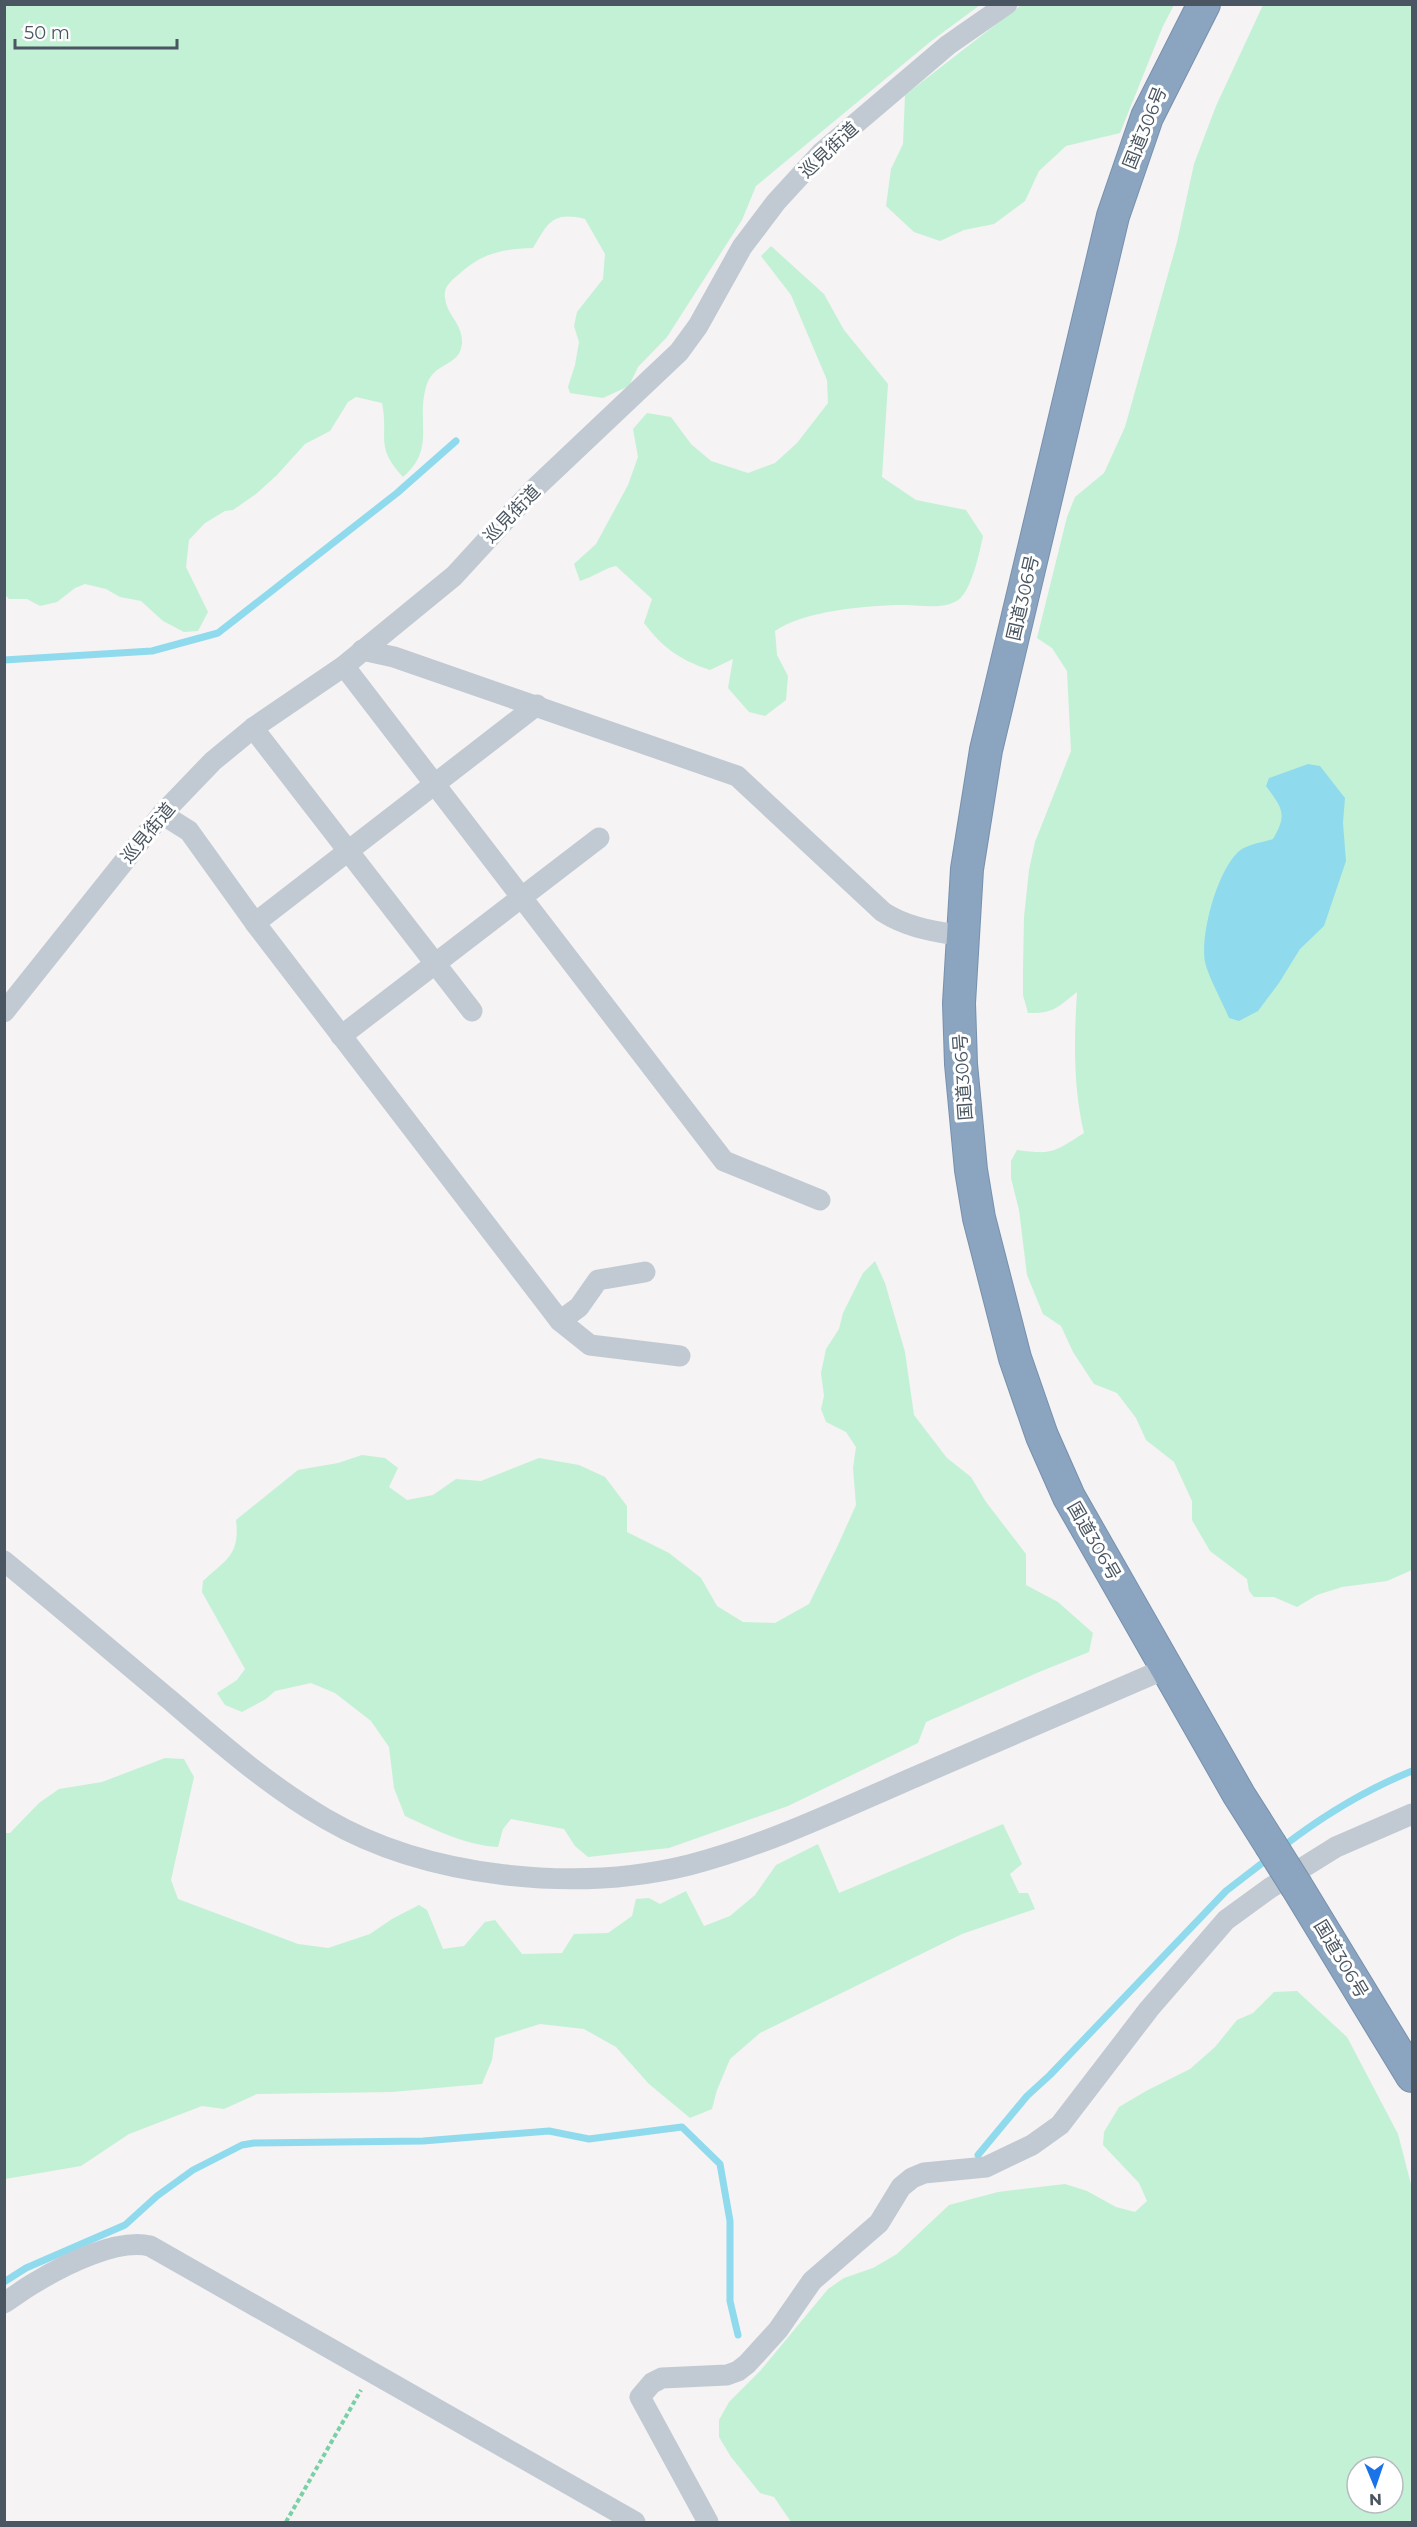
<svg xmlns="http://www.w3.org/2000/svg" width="1417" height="2527" font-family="Montserrat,'Noto Sans JP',sans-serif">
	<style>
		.green { fill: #c3f1d5; fill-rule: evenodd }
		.water { fill: #90daee }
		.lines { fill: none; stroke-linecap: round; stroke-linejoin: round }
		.stream { stroke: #90daee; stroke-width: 7 }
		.highway-casing { stroke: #7690ad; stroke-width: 34 }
		.path { stroke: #7ad0a6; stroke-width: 4; stroke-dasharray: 4.5 3; stroke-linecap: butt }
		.minor { stroke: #c1cad2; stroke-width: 21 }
		.highway { stroke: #8ba5c1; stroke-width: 32 }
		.highway-bridge-casing { stroke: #7690ad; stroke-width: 34; stroke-linecap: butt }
		.highway-bridge { stroke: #8ba5c1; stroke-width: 32 }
		.labels { text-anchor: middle; stroke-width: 6; stroke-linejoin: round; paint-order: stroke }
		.street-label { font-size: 18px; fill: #4a5661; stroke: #fff }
	</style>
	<rect width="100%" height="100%" fill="#f5f3f3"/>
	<g class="green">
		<path d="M4,5H980L930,42L756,186L742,220L667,337L638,367L629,386L603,398L570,393L568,387L575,365L579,342L574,326L577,312L603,279L605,254L585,219C552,211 548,223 533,248C501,249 482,253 458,275C451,281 443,287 445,298C447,316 463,323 462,344C459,368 433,361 426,387C416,422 436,449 403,477C374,446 389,437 382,403L356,397L348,402L330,431L305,444L277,475L256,494L233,510L225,511L205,523L189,540L186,567L208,612L198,631L184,632L163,621L141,601L120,597L106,589L85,584L75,588L57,602L40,606L27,599H9L5,595Z"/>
		<path d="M1021,5H1174L1163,26L1120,133L1066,146L1039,171L1025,201L994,224L964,230L940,241L914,232L886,206L891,169L903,144L905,95Z"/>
		<path d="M1263,5H1412V1570L1387,1581L1342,1587L1317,1595L1297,1607L1274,1597H1254L1249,1591L1247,1579L1210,1551L1192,1520V1501L1174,1462L1146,1440L1136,1418L1117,1393L1094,1384L1073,1352L1061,1326L1043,1314L1027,1275L1019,1210L1011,1178V1161L1017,1150C1053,1155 1054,1152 1084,1133C1073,1086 1074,1040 1077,992C1059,1006 1054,1014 1028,1013L1023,995V971L1024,917L1029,870L1035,842L1071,751L1067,671L1052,648L1037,638L1067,517L1075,497L1104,473L1125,427L1177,242L1194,164L1216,106Z"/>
		<path d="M771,246L824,294L844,330L888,384L882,477L916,500L966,510L983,536C980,551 971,592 958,600C943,610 922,605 904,605C870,605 802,611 775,631L777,655L788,676L786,700L765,716L749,712L728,688L733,659L710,670C680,660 663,648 644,623L652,599L616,566C603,569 593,577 580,581L574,564L596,544L628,485L638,457L633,429L647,413L671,417L691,444L711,461L748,473L775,463L797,443L828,403L827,380L791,295L761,256Z"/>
		<path d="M875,1261L885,1283L905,1352L914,1415L947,1458L971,1477L986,1502L1026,1554V1585L1058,1602L1093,1633L1089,1652L1039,1672L926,1722L918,1743L788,1806L669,1848L588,1857L575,1846L564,1829L511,1819L503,1829L498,1847C464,1845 436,1830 405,1816L394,1788L389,1747L371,1721L335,1693L311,1683L275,1691L266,1699L242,1712L225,1705L217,1693L237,1680L245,1669L202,1592L203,1581C227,1559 240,1555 236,1520L298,1470L338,1463L362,1455L385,1458L398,1468L389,1487L407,1500L433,1495L456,1479L481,1481L539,1458L579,1465L605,1477L627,1506V1532L669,1553L701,1578L717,1606L743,1622L775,1623L809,1604L838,1545L856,1505L853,1468L856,1447L846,1432L826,1422L821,1409L824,1396L821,1373L826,1349L839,1329L843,1313L863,1273Z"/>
		<path d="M165,1758L184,1759L194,1777L171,1880L178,1899L298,1944L328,1948L370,1934L392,1919L419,1905L427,1910L443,1949L464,1946L485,1922L495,1920L522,1954L562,1953L574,1934L608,1933L632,1916L636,1899L649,1898L660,1904L686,1891L704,1926L730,1916L755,1895L776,1865L818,1844L839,1893L1003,1824L1022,1864L1010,1874L1019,1893H1028L1035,1909L962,1934L760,2033L730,2059L717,2090L712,2109L690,2118L649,2084L616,2047L584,2029L540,2024L495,2038L492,2060L482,2084L392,2092L257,2094L224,2109L202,2106L129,2134L81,2166L5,2179V1833H10L39,1803L59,1789L102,1782Z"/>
		<path d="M1297,1991L1347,2037L1398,2134L1412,2188V2522H791L774,2497L760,2493L731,2457L719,2437V2420L729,2402L761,2370L828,2289L844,2278L873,2268L897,2254L949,2205L998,2192L1065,2184L1087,2191L1116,2207L1135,2212L1147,2201L1139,2183L1103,2145L1104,2132L1119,2107L1146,2091L1190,2069L1215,2047L1237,2020L1253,2013L1274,1992ZM1357,2467H1393V2503H1357Z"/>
	</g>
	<path class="water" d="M1308,764L1320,766L1345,798L1343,823L1346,861L1324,926L1300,949L1279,983L1258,1011L1239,1021L1229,1018C1223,1003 1208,976 1205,962C1200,934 1217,872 1238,852C1247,844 1262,843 1273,839C1288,814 1282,808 1266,786L1269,778Z"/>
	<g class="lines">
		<g class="stream">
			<path d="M4,660L152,651L218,633L397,493L456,441"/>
			<path d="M1281,1848C1321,1817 1365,1790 1412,1771"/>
			<path d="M978,2155L1027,2096L1050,2075L1226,1891L1270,1857"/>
			<path d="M4,2282L26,2268L125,2225L157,2196L193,2170L242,2145L254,2143L423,2141L549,2131L589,2139L682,2127L720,2164L730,2221V2301L738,2335"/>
		</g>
		<defs>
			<g id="highway">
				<path d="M1204,4L1147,117L1113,216L986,750L967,869L959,1003L961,1064L971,1170L979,1218L1015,1358L1042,1436L1069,1497L1239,1795L1270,1844"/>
				<path d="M1297,1887L1412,2076"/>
			</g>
		</defs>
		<use href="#highway" class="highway-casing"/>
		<path class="path" d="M286,2522L361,2390"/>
		<g class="minor">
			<path d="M362,650L394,657L737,776L883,912C908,928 933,931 962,936"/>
			<path d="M344,666L724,1161L820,1200"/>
			<path d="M253,728L472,1011"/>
			<path d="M162,814L189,831L255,923L560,1321L590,1345L680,1356"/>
			<path d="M255,923L537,705"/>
			<path d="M4,1012L162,814L213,761L253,728L344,666L454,576L532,491L679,352L698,326L742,247L776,202L821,153L948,45L1007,4"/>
			<path d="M341,1036L599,838"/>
			<path d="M560,1321L579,1307L598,1280L645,1272"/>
			<path d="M4,1561C60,1607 115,1654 170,1700C220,1743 269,1786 326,1819C427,1878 576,1893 689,1865C767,1845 841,1809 915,1777C999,1741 1083,1704 1167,1668"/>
			<path d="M4,2303C15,2296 25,2288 36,2282C64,2265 117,2238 150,2246L635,2522"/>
			<path d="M708,2522L640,2397L652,2383L662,2378L727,2375L738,2371L747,2364L778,2330L812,2281L879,2223L901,2187L912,2178L924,2173L986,2167L1032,2145L1060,2125L1149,2009L1226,1920L1270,1888L1336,1847L1412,1814"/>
		</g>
		<use href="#highway" class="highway"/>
		<defs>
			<path id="highway-bridge" d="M1270,1844L1297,1887"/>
		</defs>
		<use href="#highway-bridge" class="highway-bridge-casing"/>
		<use href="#highway-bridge" class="highway-bridge"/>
	</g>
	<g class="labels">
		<g class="street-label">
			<text transform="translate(1145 128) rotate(-68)" y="6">国道306号</text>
			<text transform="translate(829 150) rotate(-43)" y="6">巡見街道</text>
			<text transform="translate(512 514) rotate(-46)" y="6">巡見街道</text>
			<text transform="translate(1023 598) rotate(-77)" y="6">国道306号</text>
			<text transform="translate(148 833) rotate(-50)" y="6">巡見街道</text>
			<text transform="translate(963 1077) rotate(-94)" y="6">国道306号</text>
			<text transform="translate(1094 1541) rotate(60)" y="6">国道306号</text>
			<text transform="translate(1341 1959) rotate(59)" y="6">国道306号</text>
		</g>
	</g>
	<rect width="1417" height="2527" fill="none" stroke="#4a5661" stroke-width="12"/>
	<g transform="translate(1375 2485) rotate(178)"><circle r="28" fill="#ffffff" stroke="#b7bbc0" stroke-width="1.5"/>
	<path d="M0-4.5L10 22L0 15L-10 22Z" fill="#1a73e8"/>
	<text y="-9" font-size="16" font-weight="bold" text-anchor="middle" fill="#4a5661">N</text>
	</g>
	<path d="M15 39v9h162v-9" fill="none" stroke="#4a5661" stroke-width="3"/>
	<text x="24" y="39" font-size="18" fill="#4a5661" stroke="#ffffff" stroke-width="4.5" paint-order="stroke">50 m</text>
</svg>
